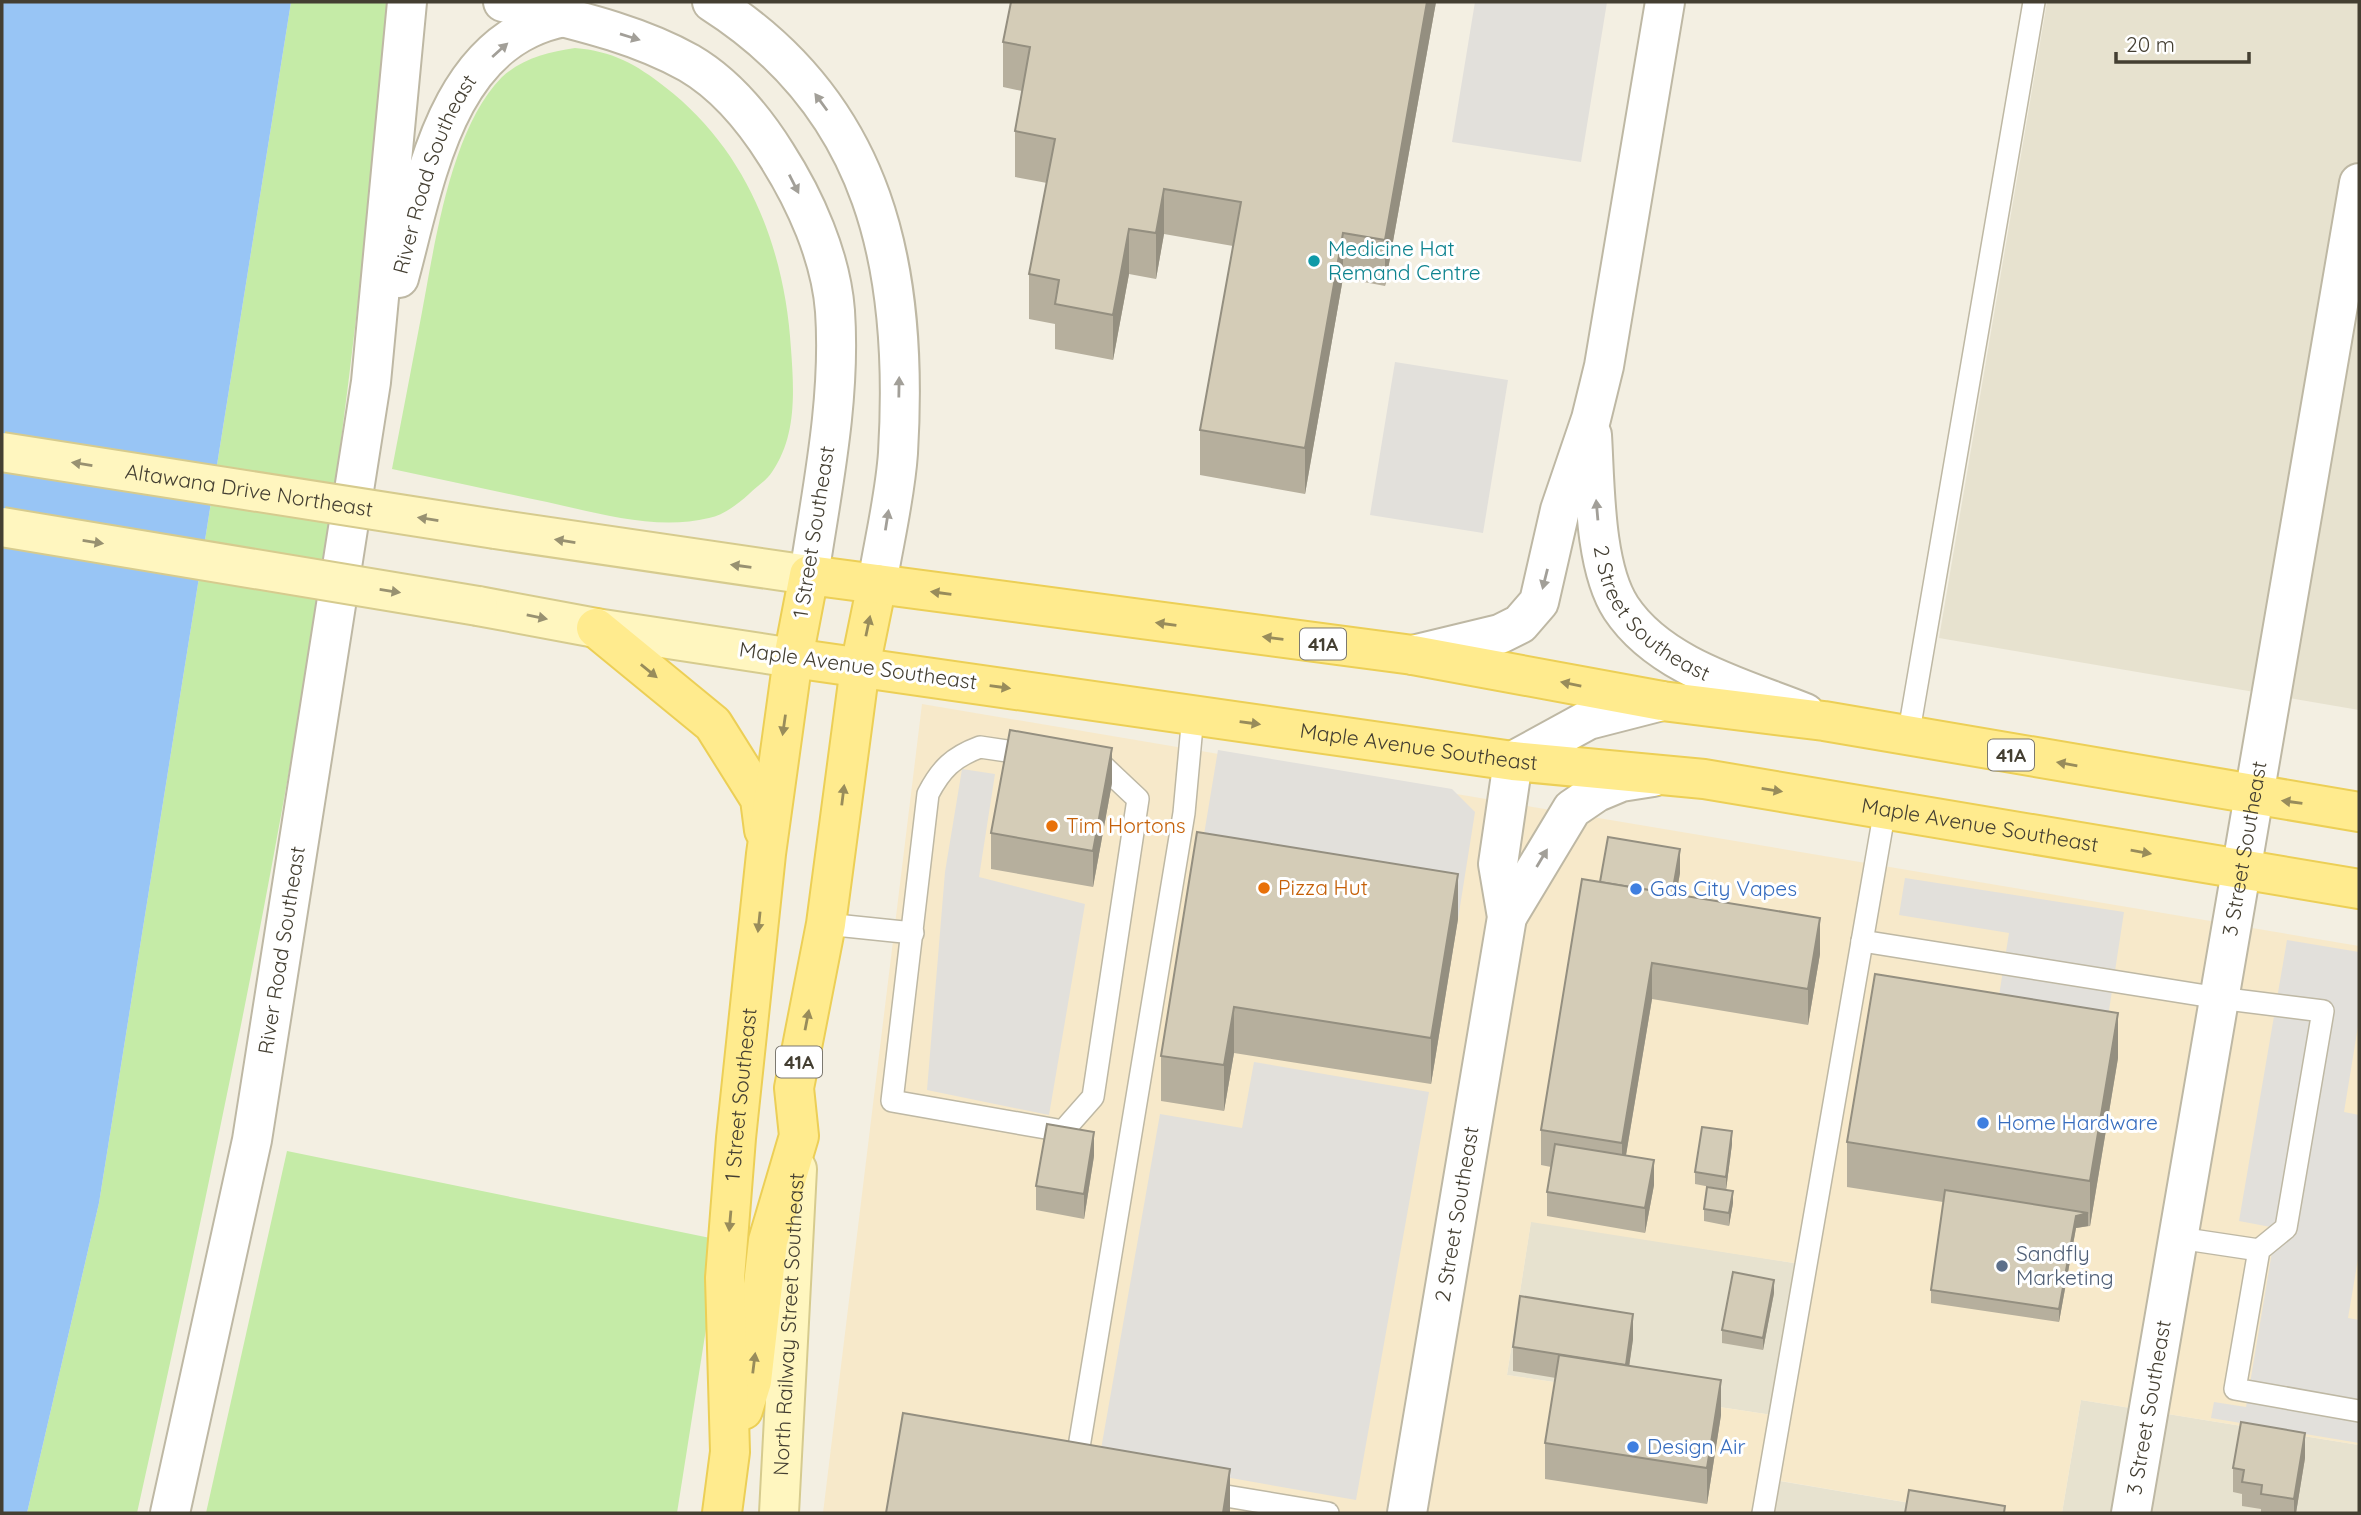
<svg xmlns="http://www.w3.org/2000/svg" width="2361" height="1515" font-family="Quicksand,sans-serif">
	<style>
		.residential { fill: #e7e2cf }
		.commercial { fill: #f7e9ca; fill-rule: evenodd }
		.green { fill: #c5eba7 }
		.parking { fill: #e2e0db }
		.water { fill: #98c5f5 }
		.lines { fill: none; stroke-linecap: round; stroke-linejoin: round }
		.lane-casing { stroke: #beb8a4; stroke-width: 24 }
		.street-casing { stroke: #beb8a4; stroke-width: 42 }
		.secondary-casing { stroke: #d6cb8e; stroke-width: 42 }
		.primary-casing { stroke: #eccf56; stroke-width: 42 }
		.lane { stroke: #fff; stroke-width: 21 }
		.street { stroke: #fff; stroke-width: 38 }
		.secondary { stroke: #fff6bf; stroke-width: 38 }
		.primary { stroke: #ffeb8e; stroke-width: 38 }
		.secondary-bridge-casing { stroke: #d6cb8e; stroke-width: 42; stroke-linecap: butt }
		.secondary-bridge { stroke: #fff6bf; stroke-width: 38 }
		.wall { fill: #b6af9d }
		.shaded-wall { fill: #948f80 }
		.building { fill: #d4ccb7; stroke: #948f80; stroke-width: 2 }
		.oneway { fill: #a29f98 }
		.oneway2 { fill: #989171 }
		.oneway3 { fill: #988c5b }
		.culture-dot { fill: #0f9aa8; stroke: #fff; stroke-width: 2.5 }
		.food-dot { fill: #e8710a; stroke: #fff; stroke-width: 2.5 }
		.shop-dot { fill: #3f7fe0; stroke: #fff; stroke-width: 2.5 }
		.service-dot { fill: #5c6f8a; stroke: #fff; stroke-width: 2.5 }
		.labels { text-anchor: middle; stroke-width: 6; stroke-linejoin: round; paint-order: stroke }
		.shield { fill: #fff; stroke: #7c7970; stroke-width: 2 }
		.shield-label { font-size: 19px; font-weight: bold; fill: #443f32 }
		.street-label { font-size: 21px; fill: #443f32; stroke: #fff }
		.culture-label { font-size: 21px; fill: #0d838f; stroke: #fff; text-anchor: start }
		.food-label { font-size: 21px; fill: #c56008; stroke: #fff; text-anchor: start }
		.shop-label { font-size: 21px; fill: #366cbe; stroke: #fff; text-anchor: start }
		.service-label { font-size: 21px; fill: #4e5e75; stroke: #fff; text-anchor: start }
	</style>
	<rect width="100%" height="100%" fill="#f3efe2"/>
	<g class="residential">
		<path d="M2047,2H2359V710L1939,638Z"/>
		<path d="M1531,1221L1806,1265L1779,1416L1507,1375Z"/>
		<path d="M2081,1400L2359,1445V1513H2062Z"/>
		<path d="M1768,1479L1969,1513H1763Z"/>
	</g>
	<path class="commercial" d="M922,704L2359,946V1445L2081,1400L2062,1513H1969L1769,1479L1763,1513H823ZM1531,1222L1806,1265L1779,1416L1507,1375Z"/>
	<g class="green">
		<path d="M291,2H391C369,203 349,406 317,606C268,911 204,1212 137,1513H27L99,1203Z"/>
		<path d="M575,48C612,51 636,64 665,87C747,150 785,248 791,349C794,391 797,436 772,472C767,480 756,487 749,494C738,504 724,515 709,518C656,531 598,513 547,502C495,491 443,480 392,469C402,417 412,365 422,312C435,243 451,128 502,77C523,58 548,52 575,48Z"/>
		<path d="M287,1151L720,1240L677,1513H206Z"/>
	</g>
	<g class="parking">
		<path d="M1475,2H1607L1581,162L1452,142Z"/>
		<path d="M1395,362L1508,380L1483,533L1370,515Z"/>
		<path d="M1218,750L1452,789L1475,812L1458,919L1197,877Z"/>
		<path d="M962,769L995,774L979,877L1085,904L1049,1115L927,1090L945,872Z"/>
		<path d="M1905,878L2124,912L2103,1050L1993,1033L2009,933L1899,915Z"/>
		<path d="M2287,940L2359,952V1020L2344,1112L2359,1115V1253L2348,1318L2359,1320V1443L2211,1418L2214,1402L2246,1407L2276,1228L2239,1221Z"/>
		<path d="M1254,1062L1429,1092L1356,1500L1100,1455L1160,1114L1242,1128Z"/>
	</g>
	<path class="water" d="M2,2H291L99,1203L27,1513H2Z"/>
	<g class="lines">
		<defs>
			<g id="lane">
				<path d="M1908,737L2034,2"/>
				<path d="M980,747L1102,765L1138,799L1093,1097L1063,1131L892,1101L928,794C941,769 953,757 980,747Z"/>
				<path d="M826,924L913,933"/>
				<path d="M1862,941L2219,998L2323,1011L2286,1228L2259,1250L2235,1389L2359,1411"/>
				<path d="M2179,1238L2259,1250"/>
				<path d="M1075,1471L1184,813L1193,715"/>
				<path d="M1202,1492L1328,1513"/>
				<path d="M1763,1513L1885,809"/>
			</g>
			<g id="street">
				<path d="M503,2C565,18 632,31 689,63C725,84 754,119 776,154C805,199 831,257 835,311C841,399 822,489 809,575"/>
				<path d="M712,2C877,107 909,269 898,453C895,497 884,541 877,584"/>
				<path id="s1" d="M399,278C425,182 446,39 564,17"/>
				<path id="s2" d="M1592,435C1595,484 1594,567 1621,608C1660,667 1743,688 1805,713"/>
				<path d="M1413,655L1500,634L1520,624L1539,602L1560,510L1591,419L1604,366L1665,2"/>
				<path d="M1507,917L1572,809L1597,792L1621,782L1653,777"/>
				<path id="s3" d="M170,1513L252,1140L371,382L407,2"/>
				<path id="s4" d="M1407,1513L1507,917L1498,864L1513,761L1588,720L1662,701"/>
				<path id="s5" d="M2131,1513L2359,183"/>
			</g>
			<g id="secondary">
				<path d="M495,529L809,575"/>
				<path d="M478,606L596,628L793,658"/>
				<path id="s6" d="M779,1513L797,1169"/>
			</g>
			<g id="primary">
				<path d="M596,628L713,724L760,799L764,830"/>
				<path id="s7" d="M793,658L1513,761L1704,779L2359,889"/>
				<path d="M743,1410L752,1381L768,1241L799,1136L794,1088L826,924L860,667L877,584"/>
				<path id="s8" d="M722,1513L730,1452L725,1278L736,1138L766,854L793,658L809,575L1413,655L1662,701L1824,721L2359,812"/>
			</g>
		</defs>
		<use href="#lane" class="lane-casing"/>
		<use href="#street" class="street-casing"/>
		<use href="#secondary" class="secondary-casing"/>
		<use href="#primary" class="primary-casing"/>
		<use href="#lane" class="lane"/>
		<use href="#street" class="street"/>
		<use href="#secondary" class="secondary"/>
		<use href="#primary" class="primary"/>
		<defs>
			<g id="secondary-bridge">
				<path id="s9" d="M2,452L495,529"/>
				<path d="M2,527L478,606"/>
			</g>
		</defs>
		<use href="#secondary-bridge" class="secondary-bridge-casing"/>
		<use href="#secondary-bridge" class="secondary-bridge"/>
	</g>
	<g class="wall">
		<path d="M1011,2H1436L1385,286L1343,278L1305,494L1200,475V430L1233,246L1164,234L1156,279L1129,274L1113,360L1055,349V324L1029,319V274L1047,183L1015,177V131L1022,91L1003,87V42Z"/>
		<path d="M1112,783L1093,887L991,869V833Z"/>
		<path d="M1197,832L1458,919L1431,1084L1234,1053L1224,1111L1161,1101V1056Z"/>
		<path d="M1680,873L1676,894L1820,954L1808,1025L1652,999L1626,1155L1654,1185L1645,1233L1547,1216V1192L1551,1167L1541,1165V1130L1600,882Z"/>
		<path d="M2118,1058L2090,1226L2076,1228L2059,1322L1931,1303V1290L1943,1202L1847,1187V1142Z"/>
		<path d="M1732,1144L1726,1190L1695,1184V1172Z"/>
		<path d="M1094,1156L1084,1219L1036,1210V1186Z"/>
		<path d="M1733,1203L1729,1226L1704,1221V1209Z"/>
		<path d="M1774,1293L1763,1350L1722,1343V1330Z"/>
		<path d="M1633,1339L1629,1365L1721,1415L1707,1504L1545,1479V1443L1556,1378L1513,1371V1347Z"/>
		<path d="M2305,1458L2296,1513H2261V1509L2242,1506V1494L2233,1492V1468Z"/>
	</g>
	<g class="shaded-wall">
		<path d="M1427,2H1436L1385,286V240Z"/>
		<path d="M1164,189V234L1156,279V233Z"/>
		<path d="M1129,229V274L1113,360V315Z"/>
		<path d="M1343,233V278L1305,494V448Z"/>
		<path d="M1112,748V783L1093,887V851Z"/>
		<path d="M1680,849V873L1670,929V904Z"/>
		<path d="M1458,874V919L1431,1084V1038Z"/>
		<path d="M1820,918V954L1808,1025V989Z"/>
		<path d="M1652,963V999L1622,1179V1143Z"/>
		<path d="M1234,1007V1053L1224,1111V1065Z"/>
		<path d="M2118,1013V1058L2090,1226V1181Z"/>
		<path d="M1732,1131V1144L1726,1190V1177Z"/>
		<path d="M1094,1132V1156L1084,1219V1194Z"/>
		<path d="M1654,1160V1185L1645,1233V1208Z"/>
		<path d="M1733,1191V1203L1729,1226V1213Z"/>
		<path d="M2088,1213V1226L2076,1228L2059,1322V1309L2076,1216Z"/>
		<path d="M1774,1280V1293L1763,1350V1338Z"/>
		<path d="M1633,1314V1339L1626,1389V1365Z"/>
		<path d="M1721,1380V1415L1707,1504V1468Z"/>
		<path d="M2305,1433V1458L2296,1513H2294V1499Z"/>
		<path d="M1230,1469V1513H1223Z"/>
	</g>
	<g class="building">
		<path d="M1011,2H1427L1385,240L1343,233L1305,448L1200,430L1241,202L1164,189L1156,233L1129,229L1113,315L1055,304L1059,280L1029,274L1055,139L1015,131L1030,47L1003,42Z"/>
		<path d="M1010,730L1112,748L1093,851L991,833Z"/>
		<path d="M1197,832L1458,874L1431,1038L1234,1007L1224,1065L1161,1056Z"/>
		<path d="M1608,837L1680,849L1672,894L1600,882Z"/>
		<path d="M1582,879L1820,918L1808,989L1652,963L1622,1143L1541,1130Z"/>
		<path d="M1875,974L2118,1013L2090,1181L1847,1142Z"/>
		<path d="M1047,1124L1094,1132L1084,1194L1036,1186Z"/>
		<path d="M1702,1127L1732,1131L1726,1177L1695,1172Z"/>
		<path d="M1555,1144L1654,1160L1645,1208L1547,1192Z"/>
		<path d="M1707,1187L1733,1191L1729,1213L1704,1209Z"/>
		<path d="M1945,1190L2088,1213L2076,1216L2059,1309L1931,1290Z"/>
		<path d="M1733,1272L1774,1280L1763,1338L1722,1330Z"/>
		<path d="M1520,1296L1633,1314L1626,1365L1513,1347Z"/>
		<path d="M1559,1355L1721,1380L1707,1468L1545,1443Z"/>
		<path d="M903,1413L1230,1469L1223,1513H886Z"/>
		<path d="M2241,1422L2305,1433L2294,1499L2261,1494L2262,1485L2242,1482L2244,1470L2233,1468Z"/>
		<path d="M1909,1490L2005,1506L2004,1513H1905Z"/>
	</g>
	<defs><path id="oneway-solid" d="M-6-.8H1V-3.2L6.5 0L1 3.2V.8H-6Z" transform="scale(1.75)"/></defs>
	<g class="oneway">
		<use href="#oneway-solid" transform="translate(630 37) rotate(17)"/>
		<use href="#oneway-solid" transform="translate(500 50) rotate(-42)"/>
		<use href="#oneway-solid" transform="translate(821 102) rotate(-126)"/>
		<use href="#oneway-solid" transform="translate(794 184) rotate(63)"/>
		<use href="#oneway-solid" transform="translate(899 387) rotate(-89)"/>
		<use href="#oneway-solid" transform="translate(1597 510) rotate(-95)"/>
		<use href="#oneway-solid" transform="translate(887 520) rotate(-81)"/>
		<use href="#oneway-solid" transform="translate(1545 579) rotate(104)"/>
		<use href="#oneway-solid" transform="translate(1542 858) rotate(-59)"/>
	</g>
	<g class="oneway2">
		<use href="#oneway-solid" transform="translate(82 464) rotate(-171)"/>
		<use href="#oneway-solid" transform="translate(428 519) rotate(-171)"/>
		<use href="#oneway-solid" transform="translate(565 541) rotate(-171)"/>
		<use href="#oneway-solid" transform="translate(93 542) rotate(9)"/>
		<use href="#oneway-solid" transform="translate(741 566) rotate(-172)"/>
		<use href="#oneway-solid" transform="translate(390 591) rotate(9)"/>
		<use href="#oneway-solid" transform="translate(537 617) rotate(11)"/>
	</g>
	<g class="oneway3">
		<use href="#oneway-solid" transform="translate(941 593) rotate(-172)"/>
		<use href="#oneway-solid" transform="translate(1166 624) rotate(-172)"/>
		<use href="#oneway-solid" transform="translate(868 626) rotate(-78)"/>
		<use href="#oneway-solid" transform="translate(1273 638) rotate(-173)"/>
		<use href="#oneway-solid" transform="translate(649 671) rotate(39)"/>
		<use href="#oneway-solid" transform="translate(1571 684) rotate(-169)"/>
		<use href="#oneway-solid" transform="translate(1000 687) rotate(8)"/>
		<use href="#oneway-solid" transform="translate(1250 723) rotate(8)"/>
		<use href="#oneway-solid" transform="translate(784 725) rotate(98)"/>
		<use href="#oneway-solid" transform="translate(2067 764) rotate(-170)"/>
		<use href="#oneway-solid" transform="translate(1772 790) rotate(9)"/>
		<use href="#oneway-solid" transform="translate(843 795) rotate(-83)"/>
		<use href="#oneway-solid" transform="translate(2292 802) rotate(-172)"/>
		<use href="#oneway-solid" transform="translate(2141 852) rotate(10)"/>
		<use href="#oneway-solid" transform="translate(759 922) rotate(96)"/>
		<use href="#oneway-solid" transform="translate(807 1020) rotate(-79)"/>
		<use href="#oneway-solid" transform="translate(730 1221) rotate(95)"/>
		<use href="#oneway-solid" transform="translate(754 1363) rotate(-83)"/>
	</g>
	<circle class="culture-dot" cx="1314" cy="261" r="7"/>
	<g class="food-dot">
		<circle cx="1052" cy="826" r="7"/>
		<circle cx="1264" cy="888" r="7"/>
	</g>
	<g class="shop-dot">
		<circle cx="1636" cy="889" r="7"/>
		<circle cx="1983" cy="1123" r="7"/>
		<circle cx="1633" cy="1447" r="7"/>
	</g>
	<circle class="service-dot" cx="2002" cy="1266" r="7"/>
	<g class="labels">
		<g class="shield">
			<rect x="1300" y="628.5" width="46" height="31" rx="5"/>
			<rect x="1988" y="739.5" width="46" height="31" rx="5"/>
			<rect x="776" y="1046.5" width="46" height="31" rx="5"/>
		</g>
		<g class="shield-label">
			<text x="1323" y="651">41A</text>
			<text x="2011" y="762">41A</text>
			<text x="799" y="1069">41A</text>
		</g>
		<g class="street-label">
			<text dy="7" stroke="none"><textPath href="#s1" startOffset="110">River Road Southeast</textPath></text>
			<text dy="7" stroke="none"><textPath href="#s9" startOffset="250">Altawana Drive Northeast</textPath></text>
			<text transform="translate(814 532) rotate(-81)" y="7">1 Street Southeast</text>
			<text dy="7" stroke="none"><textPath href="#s2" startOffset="200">2 Street Southeast</textPath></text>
			<text transform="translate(858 666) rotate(8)" y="7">Maple Avenue Southeast</text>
			<text dy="7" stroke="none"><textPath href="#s7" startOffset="632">Maple Avenue Southeast</textPath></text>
			<text dy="7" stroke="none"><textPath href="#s7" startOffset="1199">Maple Avenue Southeast</textPath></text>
			<text dy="7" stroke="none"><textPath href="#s5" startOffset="674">3 Street Southeast</textPath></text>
			<text dy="7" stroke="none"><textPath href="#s3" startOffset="574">River Road Southeast</textPath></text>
			<text dy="7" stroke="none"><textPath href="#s8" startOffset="420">1 Street Southeast</textPath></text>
			<text dy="7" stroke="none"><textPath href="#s4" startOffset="303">2 Street Southeast</textPath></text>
			<text dy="7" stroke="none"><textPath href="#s6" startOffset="189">North Railway Street Southeast</textPath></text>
			<text dy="7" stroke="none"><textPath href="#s5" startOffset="107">3 Street Southeast</textPath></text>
		</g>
		<g class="culture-label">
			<text x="1328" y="256">Medicine Hat<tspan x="1328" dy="24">Remand Centre</tspan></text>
		</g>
		<g class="food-label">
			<text x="1066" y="833">Tim Hortons</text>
			<text x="1278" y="895">Pizza Hut</text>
		</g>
		<g class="shop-label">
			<text x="1650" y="896">Gas City Vapes</text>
			<text x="1997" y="1130">Home Hardware</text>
			<text x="1647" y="1454">Design Air</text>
		</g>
		<g class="service-label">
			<text x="2016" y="1261">Sandfly<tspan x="2016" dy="24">Marketing</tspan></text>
		</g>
	</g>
	<rect width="2361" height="1515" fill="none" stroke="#443f32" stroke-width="7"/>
	<path d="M2116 52v10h133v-10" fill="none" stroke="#443f32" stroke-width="3.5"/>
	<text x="2126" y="52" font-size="21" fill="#443f32" stroke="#ffffff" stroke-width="5" paint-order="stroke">20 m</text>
</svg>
